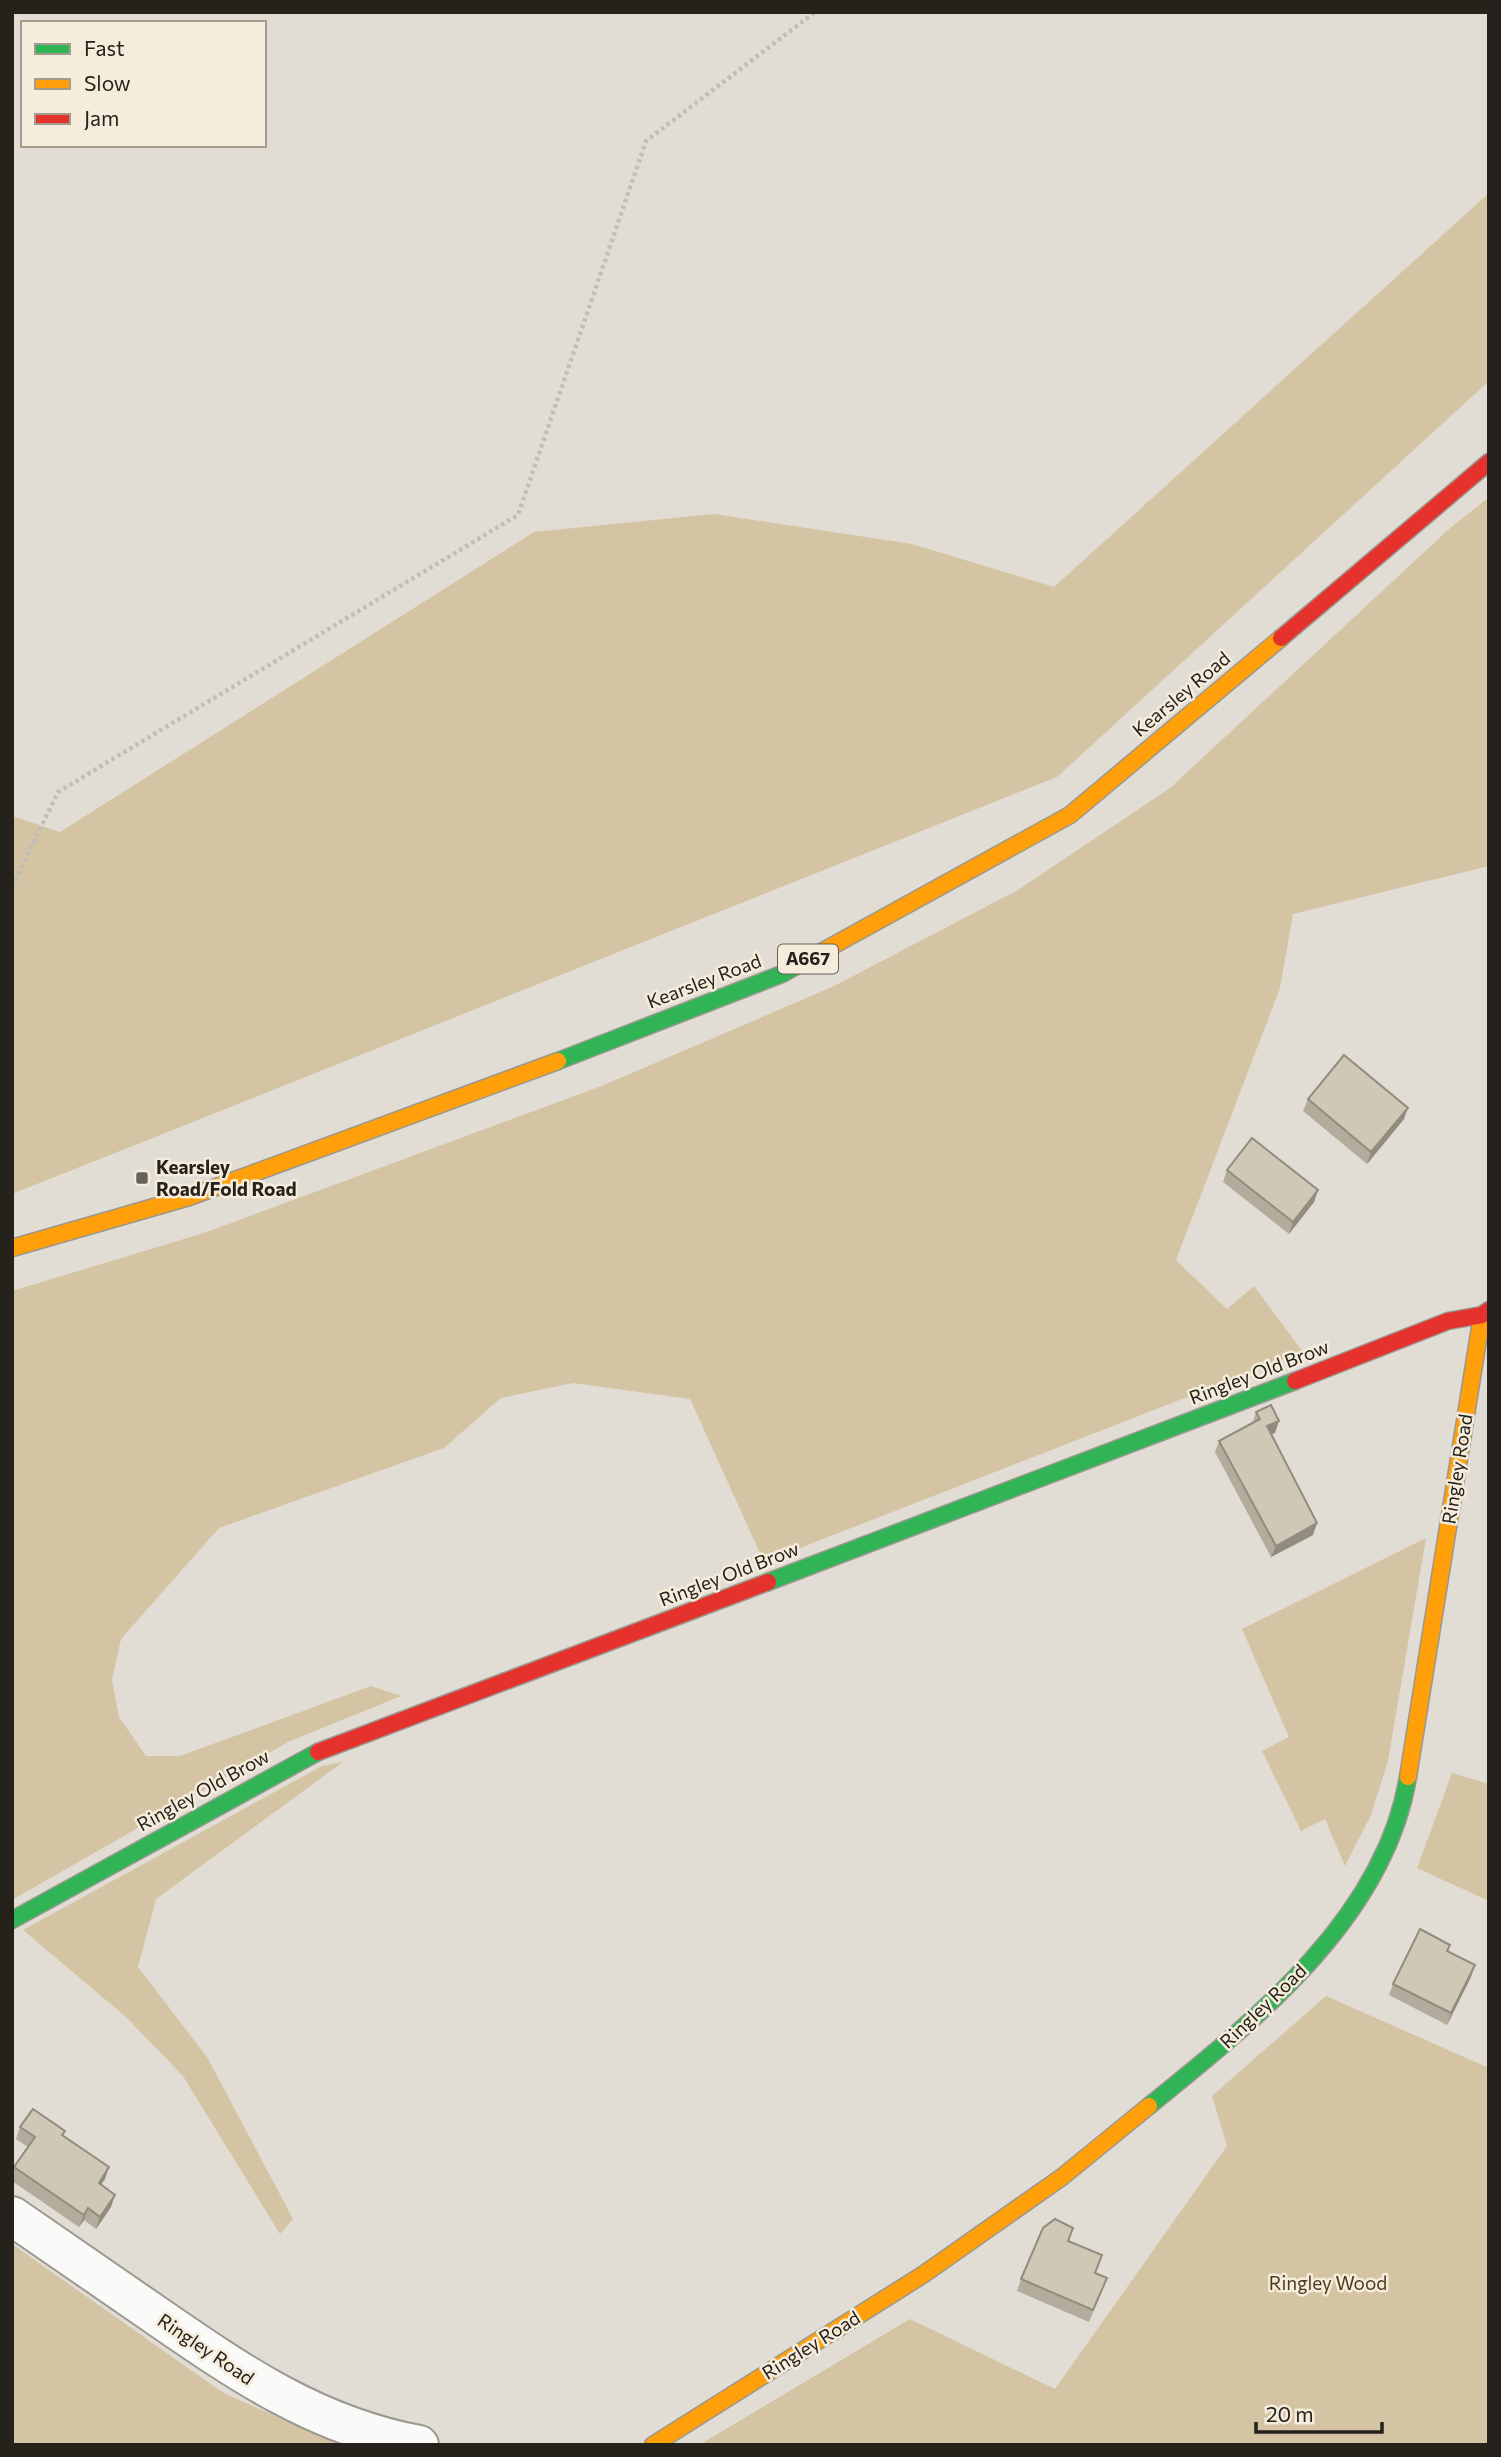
<svg xmlns="http://www.w3.org/2000/svg" width="1501" height="2457" font-family="Commissioner,sans-serif">
	<style>
		.green { fill: #d5c4a3 }
		.lines { fill: none; stroke-linecap: round; stroke-linejoin: round }
		.street-casing { stroke: #9b9890; stroke-width: 42 }
		.fast-casing { stroke: #9b9890; stroke-width: 19 }
		.slow-casing { stroke: #9b9890; stroke-width: 19 }
		.jam-casing { stroke: #9b9890; stroke-width: 19 }
		.path { stroke: #c0bebc; stroke-width: 4.5; stroke-dasharray: 3.5 3.5; stroke-linecap: butt }
		.street { stroke: #fafaf9; stroke-width: 38 }
		.fast { stroke: #30b455; stroke-width: 16 }
		.slow { stroke: #ff9f0a; stroke-width: 16 }
		.jam { stroke: #e5322d; stroke-width: 16 }
		.wall { fill: #b3ac9d }
		.shaded-wall { fill: #928c7f }
		.building { fill: #d0c8b6; stroke: #928c7f; stroke-width: 2 }
		.poi-dot { fill: #67635c; stroke: #f5ecdb; stroke-width: 2.5 }
		.labels { text-anchor: middle; stroke-width: 5; stroke-linejoin: round; paint-order: stroke }
		.shield { fill: #f5ecdb; stroke: #635e55; stroke-width: 2 }
		.shield-label { font-size: 18px; font-weight: bold; fill: #25211b }
		.street-label { font-size: 19px; fill: #25211b; stroke: #f5ecdb }
		.poi-label { font-size: 19px; font-weight: bold; fill: #25211b; stroke: #f5ecdb; text-anchor: start }
		.park-label { font-size: 19px; fill: #4a3b1c; stroke: #f5ecdb }
	</style>
	<rect width="100%" height="100%" fill="#e1ddd4"/>
	<g class="green">
		<path d="M1489,193V381L1057,777L12,1194V816L60,832L534,532L714,514L912,544L1054,587Z"/>
		<path d="M1489,497V866L1293,914L1280,988L1176,1260L1227,1309L1254,1286L1303,1352L764,1562L690,1399L573,1383L501,1398L444,1448L219,1528L121,1639L112,1680L119,1717L146,1756H180L371,1686L401,1696L288,1742L12,1900V1291L207,1232L604,1085L834,986L1018,890L1170,788L1448,530Z"/>
		<path d="M1426,1538L1388,1761L1371,1815L1345,1866L1325,1819L1301,1831L1262,1751L1289,1737L1242,1629Z"/>
		<path d="M343,1762L156,1899L138,1967L207,2057L293,2219L280,2234L183,2076L126,2017L23,1930L322,1766Z"/>
		<path d="M1452,1773L1489,1784V1901L1417,1868Z"/>
		<path d="M1326,1996L1489,2068V2445H699L910,2319L1055,2389L1227,2146L1212,2096Z"/>
		<path d="M12,2244L222,2392L339,2445H12Z"/>
	</g>
	<g class="lines">
		<defs>
			<path id="street" d="M12,2216C61,2250 109,2283 157,2316C241,2374 317,2426 419,2445"/>
			<g id="fast">
				<path d="M558,1061L782,974L805,961"/>
				<path d="M768,1582L1295,1381"/>
				<path d="M12,1920L318,1752"/>
				<path d="M1149,2106C1254,2021 1385,1918 1408,1777"/>
			</g>
			<g id="slow">
				<path d="M805,961L1070,815L1281,638"/>
				<path d="M12,1248L189,1197L558,1061"/>
				<path d="M1408,1777L1482,1315"/>
				<path d="M653,2445L924,2274L1062,2177L1149,2106"/>
			</g>
			<g id="jam">
				<path d="M1281,638L1489,462"/>
				<path d="M1295,1381L1448,1321L1482,1315L1489,1310"/>
				<path d="M318,1752L768,1582"/>
			</g>
		</defs>
		<use href="#street" class="street-casing"/>
		<use href="#fast" class="fast-casing"/>
		<use href="#slow" class="slow-casing"/>
		<use href="#jam" class="jam-casing"/>
		<path class="path" d="M12,887L58,792L518,515L646,141L815,12"/>
		<use href="#street" class="street"/>
		<use href="#fast" class="fast"/>
		<use href="#slow" class="slow"/>
		<use href="#jam" class="jam"/>
	</g>
	<g class="wall">
		<path d="M1308,1099L1404,1119L1367,1164L1303,1111Z"/>
		<path d="M1227,1170L1318,1190L1314,1202L1289,1234L1223,1182Z"/>
		<path d="M1256,1412L1275,1433L1271,1434L1313,1535L1271,1557L1215,1452L1219,1441L1252,1424Z"/>
		<path d="M1450,1945L1447,1952L1471,1977L1447,2025L1389,1995L1393,1984Z"/>
		<path d="M20,2127L65,2131L63,2136L105,2179L101,2184L111,2207L96,2229L84,2220L79,2227L12,2181V2171L14,2167L28,2147L16,2139Z"/>
		<path d="M1068,2241L1096,2273L1107,2278L1089,2322L1017,2291L1021,2279Z"/>
	</g>
	<g class="shaded-wall">
		<path d="M1408,1108L1404,1119L1367,1164L1371,1152Z"/>
		<path d="M1318,1190L1314,1202L1289,1234L1293,1222Z"/>
		<path d="M1279,1421L1275,1433L1263,1438L1267,1426Z"/>
		<path d="M1317,1523L1313,1535L1271,1557L1276,1546Z"/>
		<path d="M1475,1965L1471,1977L1447,2025L1451,2013Z"/>
		<path d="M109,2167L105,2179L95,2194L99,2183Z"/>
		<path d="M115,2195L111,2207L96,2229L100,2217Z"/>
		<path d="M88,2208L84,2220L79,2227L84,2215Z"/>
	</g>
	<g class="building">
		<path d="M1344,1055L1408,1108L1371,1152L1308,1099Z"/>
		<path d="M1252,1138L1318,1190L1293,1222L1227,1170Z"/>
		<path d="M1271,1405L1279,1421L1267,1426L1317,1523L1276,1546L1219,1441L1260,1419L1256,1412Z"/>
		<path d="M1420,1929L1450,1945L1447,1951L1475,1965L1451,2013L1393,1984Z"/>
		<path d="M33,2109L65,2131L62,2135L109,2167L99,2183L115,2195L100,2217L88,2208L84,2215L14,2167L35,2137L20,2127Z"/>
		<path d="M1055,2219L1073,2228L1068,2241L1102,2255L1095,2273L1107,2278L1093,2310L1021,2279L1043,2228Z"/>
	</g>
	<rect class="poi-dot" x="135" y="1171" width="14" height="14" rx="3.5"/>
	<g class="labels">
		<rect class="shield" x="778" y="944.5" width="60" height="29" rx="5"/>
		<g class="shield-label">
			<text x="808" y="965">A667</text>
		</g>
		<g class="street-label">
			<text transform="translate(1181 694) rotate(-40)" y="7">Kearsley Road</text>
			<text transform="translate(704 981) rotate(-21)" y="7">Kearsley Road</text>
			<text transform="translate(1259 1372) rotate(-21)" y="7">Ringley Old Brow</text>
			<text transform="translate(1457 1469) rotate(-81)" y="7">Ringley Road</text>
			<text transform="translate(729 1574) rotate(-21)" y="7">Ringley Old Brow</text>
			<text transform="translate(203 1790) rotate(-29)" y="7">Ringley Old Brow</text>
			<text transform="translate(1263 2006) rotate(-44)" y="7">Ringley Road</text>
			<text transform="translate(811 2345) rotate(-32)" y="7">Ringley Road</text>
			<text transform="translate(206 2349) rotate(34)" y="7">Ringley Road</text>
		</g>
		<g class="poi-label">
			<text x="156" y="1174">Kearsley<tspan x="156" dy="22">Road/Fold Road</tspan></text>
		</g>
		<g class="park-label">
			<text x="1328" y="2290">Ringley Wood</text>
		</g>
	</g>
	<rect width="1501" height="2457" fill="none" stroke="#25211b" stroke-width="28"/>
	<rect x="21" y="21" width="245" height="126" fill="#f5ecdb" stroke="#a29b8e" stroke-width="2"/>
	<rect x="35" y="44" width="35" height="10" fill="#30b455" stroke="#a29b8e" stroke-width="2"/>
	<text x="84" y="56" font-size="21" fill="#25211b">Fast</text>
	<rect x="35" y="79" width="35" height="10" fill="#ff9f0a" stroke="#a29b8e" stroke-width="2"/>
	<text x="84" y="91" font-size="21" fill="#25211b">Slow</text>
	<rect x="35" y="114" width="35" height="10" fill="#e5322d" stroke="#a29b8e" stroke-width="2"/>
	<text x="84" y="126" font-size="21" fill="#25211b">Jam</text>
	<path d="M1256 2422v10h126v-10" fill="none" stroke="#25211b" stroke-width="3.5"/>
	<text x="1266" y="2422" font-size="21" fill="#25211b" stroke="#f5ecdb" stroke-width="5" paint-order="stroke">20 m</text>
</svg>
